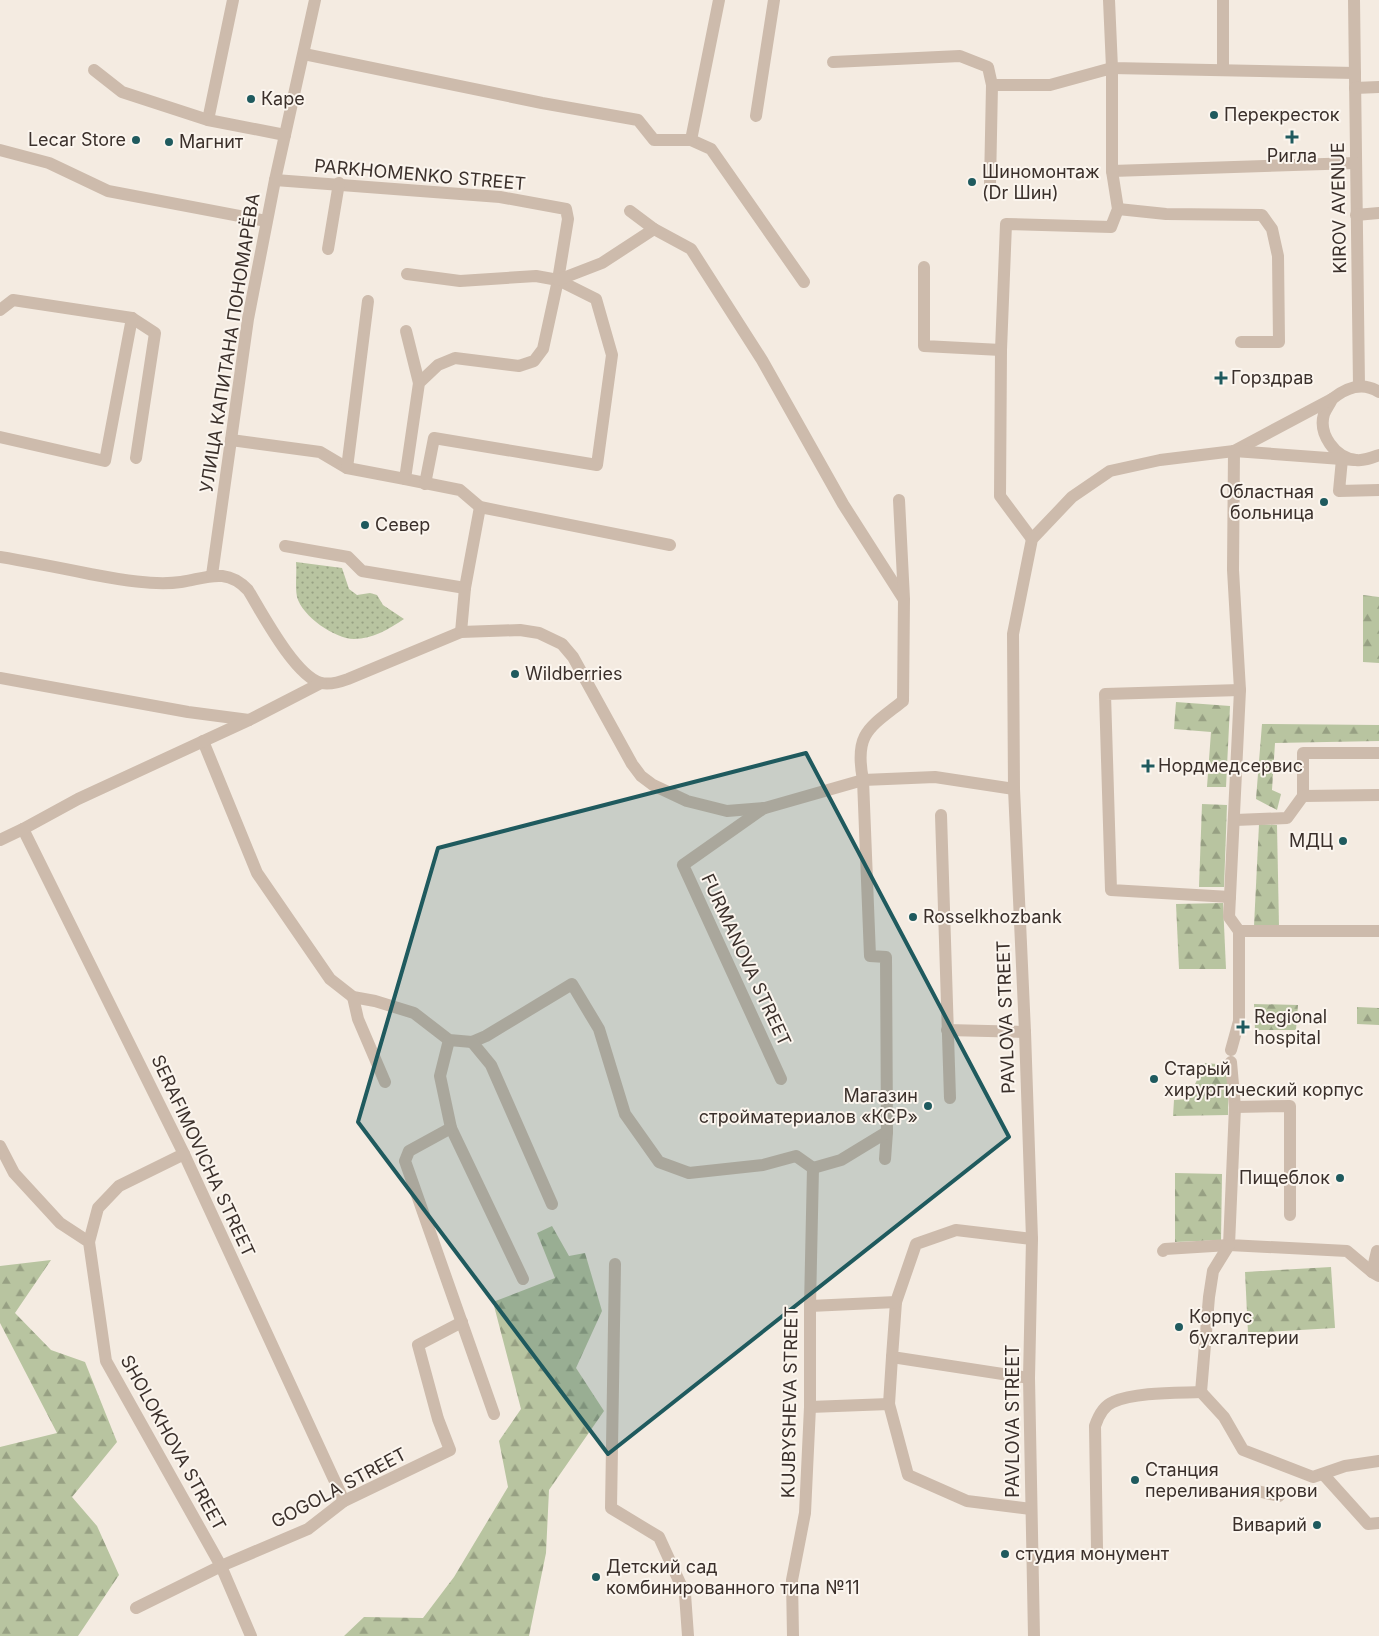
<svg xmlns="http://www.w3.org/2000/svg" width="1379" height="1636" font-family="Inter,sans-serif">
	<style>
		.grass { fill: url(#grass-dots) }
		.forest { fill: url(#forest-firs) }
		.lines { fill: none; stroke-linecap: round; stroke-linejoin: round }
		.minor { stroke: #cdbbac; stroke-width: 12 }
		.marked { fill: #1f5a5e; fill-opacity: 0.2; stroke: #1f5a5e; stroke-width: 4; stroke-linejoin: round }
		.poi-dot { fill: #1f5a5e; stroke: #fbf5ee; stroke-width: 2 }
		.labels { text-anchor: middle; stroke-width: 4; stroke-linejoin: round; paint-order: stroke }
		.poi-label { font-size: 18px; fill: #3b302b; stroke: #fbf5ee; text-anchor: start }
		.street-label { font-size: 18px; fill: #3b302b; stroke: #fbf5ee }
	</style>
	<defs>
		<pattern id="grass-dots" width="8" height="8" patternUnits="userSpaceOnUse" patternTransform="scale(1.25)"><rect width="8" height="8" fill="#b8c4a0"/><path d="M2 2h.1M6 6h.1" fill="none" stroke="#97a083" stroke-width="1.8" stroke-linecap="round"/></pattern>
		<pattern id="forest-firs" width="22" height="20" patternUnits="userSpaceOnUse" patternTransform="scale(1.25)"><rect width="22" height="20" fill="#b8c4a0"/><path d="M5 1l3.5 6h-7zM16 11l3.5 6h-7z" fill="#97a083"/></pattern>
	</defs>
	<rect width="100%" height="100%" fill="#f4ebe1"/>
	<path class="grass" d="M296,562L342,568L349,589L357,595L370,593L377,595L383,605L404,619C389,629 373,639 354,639C335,639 302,616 297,597C295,586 297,573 296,562Z"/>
	<g class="forest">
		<path d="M1363,595L1379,597V663L1363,662Z"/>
		<path d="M1176,702L1230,706L1226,787H1207L1211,732L1174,729Z"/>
		<path d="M1262,724L1379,725V741L1275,743L1272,790L1281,794L1277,810L1256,799Z"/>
		<path d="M1202,804L1227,805L1224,887H1199Z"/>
		<path d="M1259,824L1277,825L1279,927L1254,926Z"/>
		<path d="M1223,903L1226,969H1179L1176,904Z"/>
		<path d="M1254,1004L1298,1005L1296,1030H1255Z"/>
		<path d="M1357,1007L1379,1008V1025L1357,1024Z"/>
		<path d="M1205,1063L1229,1065L1228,1115L1173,1116L1174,1100L1188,1099Z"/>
		<path d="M1175,1173L1222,1174L1221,1240L1175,1242Z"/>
		<path d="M552,1226L569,1256L585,1253L602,1311L576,1368L604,1411L549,1490L546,1553L529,1636H344L364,1617L423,1618L454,1577L508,1487L499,1441L521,1409L493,1302L555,1278L537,1233Z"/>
		<path d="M51,1260L15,1313L51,1350L85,1362L117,1442L72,1497L97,1526L119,1575L78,1636H0V1447L57,1433L0,1323V1266Z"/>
		<path d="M1331,1267L1335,1328L1248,1333L1245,1272Z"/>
	</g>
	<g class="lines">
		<g class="minor">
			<path d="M233,0L208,120L285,135"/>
			<path d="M719,0L691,140L711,149L804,282"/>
			<path d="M1109,0L1112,68L1355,73"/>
			<path d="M1354,0L1359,386"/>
			<path d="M304,54L542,103L638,120L654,140H691"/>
			<path d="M833,62L960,56L988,67L992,85"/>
			<path d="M94,70L122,92L208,120"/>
			<path d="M1223,70V0"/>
			<path d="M1355,88L1379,87"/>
			<path d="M756,116L774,0"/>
			<path d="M0,150L49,163L108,191L266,221"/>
			<path d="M1112,171L1356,163"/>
			<path d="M275,180L500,197L566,209L568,219L558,280L543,349L534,361L519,366L455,358L438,365L419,383L405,479L460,490L480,507L670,545"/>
			<path d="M990,184L992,85H1050L1112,68V171L1118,209L1111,227L1006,224L1001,350L1000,496L1032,539"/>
			<path d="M1118,209L1166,214L1262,215L1272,229L1278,256L1279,342H1241"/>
			<path d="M630,211L654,229"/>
			<path d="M1356,215L1379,213"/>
			<path d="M328,249L339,183"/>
			<path d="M924,267V346L1001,350"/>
			<path d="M407,274L460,281L536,276L558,280L596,299L612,355L597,465L434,438L425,484"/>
			<path d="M558,280L602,263L654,229L691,249L762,360L843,504L903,598"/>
			<path d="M0,310L13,300L132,318L155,333L136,458"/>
			<path d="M406,331L419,383"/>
			<path d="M1332,399C1330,404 1326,409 1324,414C1318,434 1335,458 1356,460C1364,461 1371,458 1379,455"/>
			<path d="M0,437L105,461L132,318"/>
			<path d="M231,440L320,452L347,468L405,479"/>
			<path d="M1234,451L1332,399C1346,388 1362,381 1379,392"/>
			<path d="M1342,459L1339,491L1379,490"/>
			<path d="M347,468L368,301"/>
			<path d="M285,546L348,557L362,571L465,588"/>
			<path d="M0,557C30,562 60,568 90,574C117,579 153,586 181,582C207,578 226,567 248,590C262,613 295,676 321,683C330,685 340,682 348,679L461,632L520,630L539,633L562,644L573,657L632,764L641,776L653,785L687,801L727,811L765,808L863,780L935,777L1014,789"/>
			<path d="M212,575L248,319L275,180L315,0"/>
			<path d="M461,632L465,588L480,507"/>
			<path d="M0,678L188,712L249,720"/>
			<path d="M203,741L257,873L330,979L353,997L375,1001L414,1013L449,1040L472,1042L486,1036L572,984L599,1029L625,1114L659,1162L689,1173L763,1165L796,1156L813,1168"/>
			<path d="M1303,796V753H1379"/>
			<path d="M764,808L683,865L781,1079"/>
			<path d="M941,815L950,1098"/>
			<path d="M1235,820L1287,818L1303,796L1379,795"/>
			<path d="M23,829L184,1154L344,1501"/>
			<path d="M0,840L23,829L78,799L249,720L321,683"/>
			<path d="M1230,897L1111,890L1105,694L1240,690"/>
			<path d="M1239,931H1379"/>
			<path d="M353,997L358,1019L385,1082"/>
			<path d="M947,1030L1025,1032"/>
			<path d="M449,1040L440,1076L451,1128L523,1279"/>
			<path d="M472,1042L491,1065L552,1204"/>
			<path d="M1231,1050L1239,1021V931L1229,917L1240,690L1233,570L1234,451"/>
			<path d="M1231,1062L1235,1107L1229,1245L1347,1251L1372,1272L1379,1276"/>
			<path d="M1235,1107L1290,1106V1215"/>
			<path d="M451,1128L409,1151L405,1161L494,1414"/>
			<path d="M0,1146L14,1173L60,1223L89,1242L106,1361L221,1566L251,1636"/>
			<path d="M885,1159L887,1132L886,957L870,956L863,780C854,733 869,728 903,701L904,599L899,500"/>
			<path d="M813,1168L841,1160L887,1132"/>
			<path d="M89,1242L98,1208L119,1186L184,1154"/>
			<path d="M1163,1251L1165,1249L1229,1245"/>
			<path d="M615,1264L611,1508L659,1537L685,1594L688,1636"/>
			<path d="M1372,1272L1377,1251"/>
			<path d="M896,1302L892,1357L1029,1378"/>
			<path d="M810,1306L896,1302L916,1244L956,1230L1032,1239"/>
			<path d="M1201,1392L1224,1417L1243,1450L1313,1477L1345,1466L1379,1461"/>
			<path d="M889,1404L892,1357"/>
			<path d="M810,1407L889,1404L908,1475L967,1501L1031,1509"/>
			<path d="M1323,1474L1368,1524L1379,1523"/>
			<path d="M1257,1491L1279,1496"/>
			<path d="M1097,1548L1095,1426C1098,1417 1103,1406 1113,1402C1136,1392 1176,1393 1201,1392L1209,1297L1213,1271L1229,1245"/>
			<path d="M136,1608L221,1566L308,1529L344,1501L450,1450L438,1419L418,1345L462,1322"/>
			<path d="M793,1636L792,1580L805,1513L810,1407V1306L813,1168"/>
			<path d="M1034,1636L1029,1378L1032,1239L1025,1032L1014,789L1013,634L1032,539L1072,497L1110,471L1160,460L1234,451L1355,460"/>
		</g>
	</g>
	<path class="marked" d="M806,753L1009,1137L608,1454L358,1122L438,848Z"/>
	<g class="poi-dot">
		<circle cx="251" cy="99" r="5"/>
		<circle cx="1214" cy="115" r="5"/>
		<path d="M1289.5 129.5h5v5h5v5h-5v5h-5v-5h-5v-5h5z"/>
		<circle cx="136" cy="140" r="5"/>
		<circle cx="169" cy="142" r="5"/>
		<circle cx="972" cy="182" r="5"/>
		<path d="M1218.5 370.5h5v5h5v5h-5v5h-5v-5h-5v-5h5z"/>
		<circle cx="1324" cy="502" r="5"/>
		<circle cx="365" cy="525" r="5"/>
		<circle cx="515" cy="674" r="5"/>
		<path d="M1145.5 758.5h5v5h5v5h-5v5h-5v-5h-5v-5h5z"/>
		<circle cx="1343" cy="841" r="5"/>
		<circle cx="913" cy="917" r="5"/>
		<path d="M1240.5 1019.5h5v5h5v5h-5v5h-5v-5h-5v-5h5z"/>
		<circle cx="1154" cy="1079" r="5"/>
		<circle cx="928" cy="1106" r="5"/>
		<circle cx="1340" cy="1178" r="5"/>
		<circle cx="1179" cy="1327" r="5"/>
		<circle cx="1135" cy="1480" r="5"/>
		<circle cx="1317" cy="1525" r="5"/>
		<circle cx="1005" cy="1554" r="5"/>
		<circle cx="596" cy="1577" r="5"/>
	</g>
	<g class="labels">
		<g class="poi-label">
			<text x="261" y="105">Каре</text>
			<text x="1224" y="121">Перекресток</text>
			<text x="126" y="146" text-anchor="end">Lecar Store</text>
			<text x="179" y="148">Магнит</text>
			<text x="1292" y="162" text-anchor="middle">Ригла</text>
			<text x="982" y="178">Шиномонтаж<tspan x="982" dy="21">(Dr Шин)</tspan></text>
			<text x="1231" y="384">Горздрав</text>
			<text x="1314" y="498" text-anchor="end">Областная<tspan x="1314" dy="21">больница</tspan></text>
			<text x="375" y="531">Север</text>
			<text x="525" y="680">Wildberries</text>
			<text x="1158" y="772">Нордмедсервис</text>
			<text x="1333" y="847" text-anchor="end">МДЦ</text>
			<text x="923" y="923">Rosselkhozbank</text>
			<text x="1254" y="1023">Regional<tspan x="1254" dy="21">hospital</tspan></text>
			<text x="1164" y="1075">Старый<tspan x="1164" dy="21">хирургический корпус</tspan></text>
			<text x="918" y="1102" text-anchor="end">Магазин<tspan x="918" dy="21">стройматериалов «КСР»</tspan></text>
			<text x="1330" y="1184" text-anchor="end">Пищеблок</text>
			<text x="1189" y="1323">Корпус<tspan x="1189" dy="21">бухгалтерии</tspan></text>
			<text x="1145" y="1476">Станция<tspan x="1145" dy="21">переливания крови</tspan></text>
			<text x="1307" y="1531" text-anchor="end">Виварий</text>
			<text x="1015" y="1560">студия монумент</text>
			<text x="606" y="1573">Детский сад<tspan x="606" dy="21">комбинированного типа №11</tspan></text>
		</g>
		<g class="street-label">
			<text transform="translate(420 175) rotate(5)" y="6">PARKHOMENKO STREET</text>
			<text transform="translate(1339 208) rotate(-91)" y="6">KIROV AVENUE</text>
			<text transform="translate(230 343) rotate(-81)" y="6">УЛИЦА КАПИТАНА ПОНОМАРЁВА</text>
			<text transform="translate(746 960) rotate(65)" y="6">FURMANOVA STREET</text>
			<text transform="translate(1006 1017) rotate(-92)" y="6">PAVLOVA STREET</text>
			<text transform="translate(203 1156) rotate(65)" y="6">SERAFIMOVICHA STREET</text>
			<text transform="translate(790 1402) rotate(-89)" y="6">KUJBYSHEVA STREET</text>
			<text transform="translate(1013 1421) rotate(-90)" y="6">PAVLOVA STREET</text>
			<text transform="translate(173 1443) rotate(61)" y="6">SHOLOKHOVA STREET</text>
			<text transform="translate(339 1488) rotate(-28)" y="6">GOGOLA STREET</text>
		</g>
	</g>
</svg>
